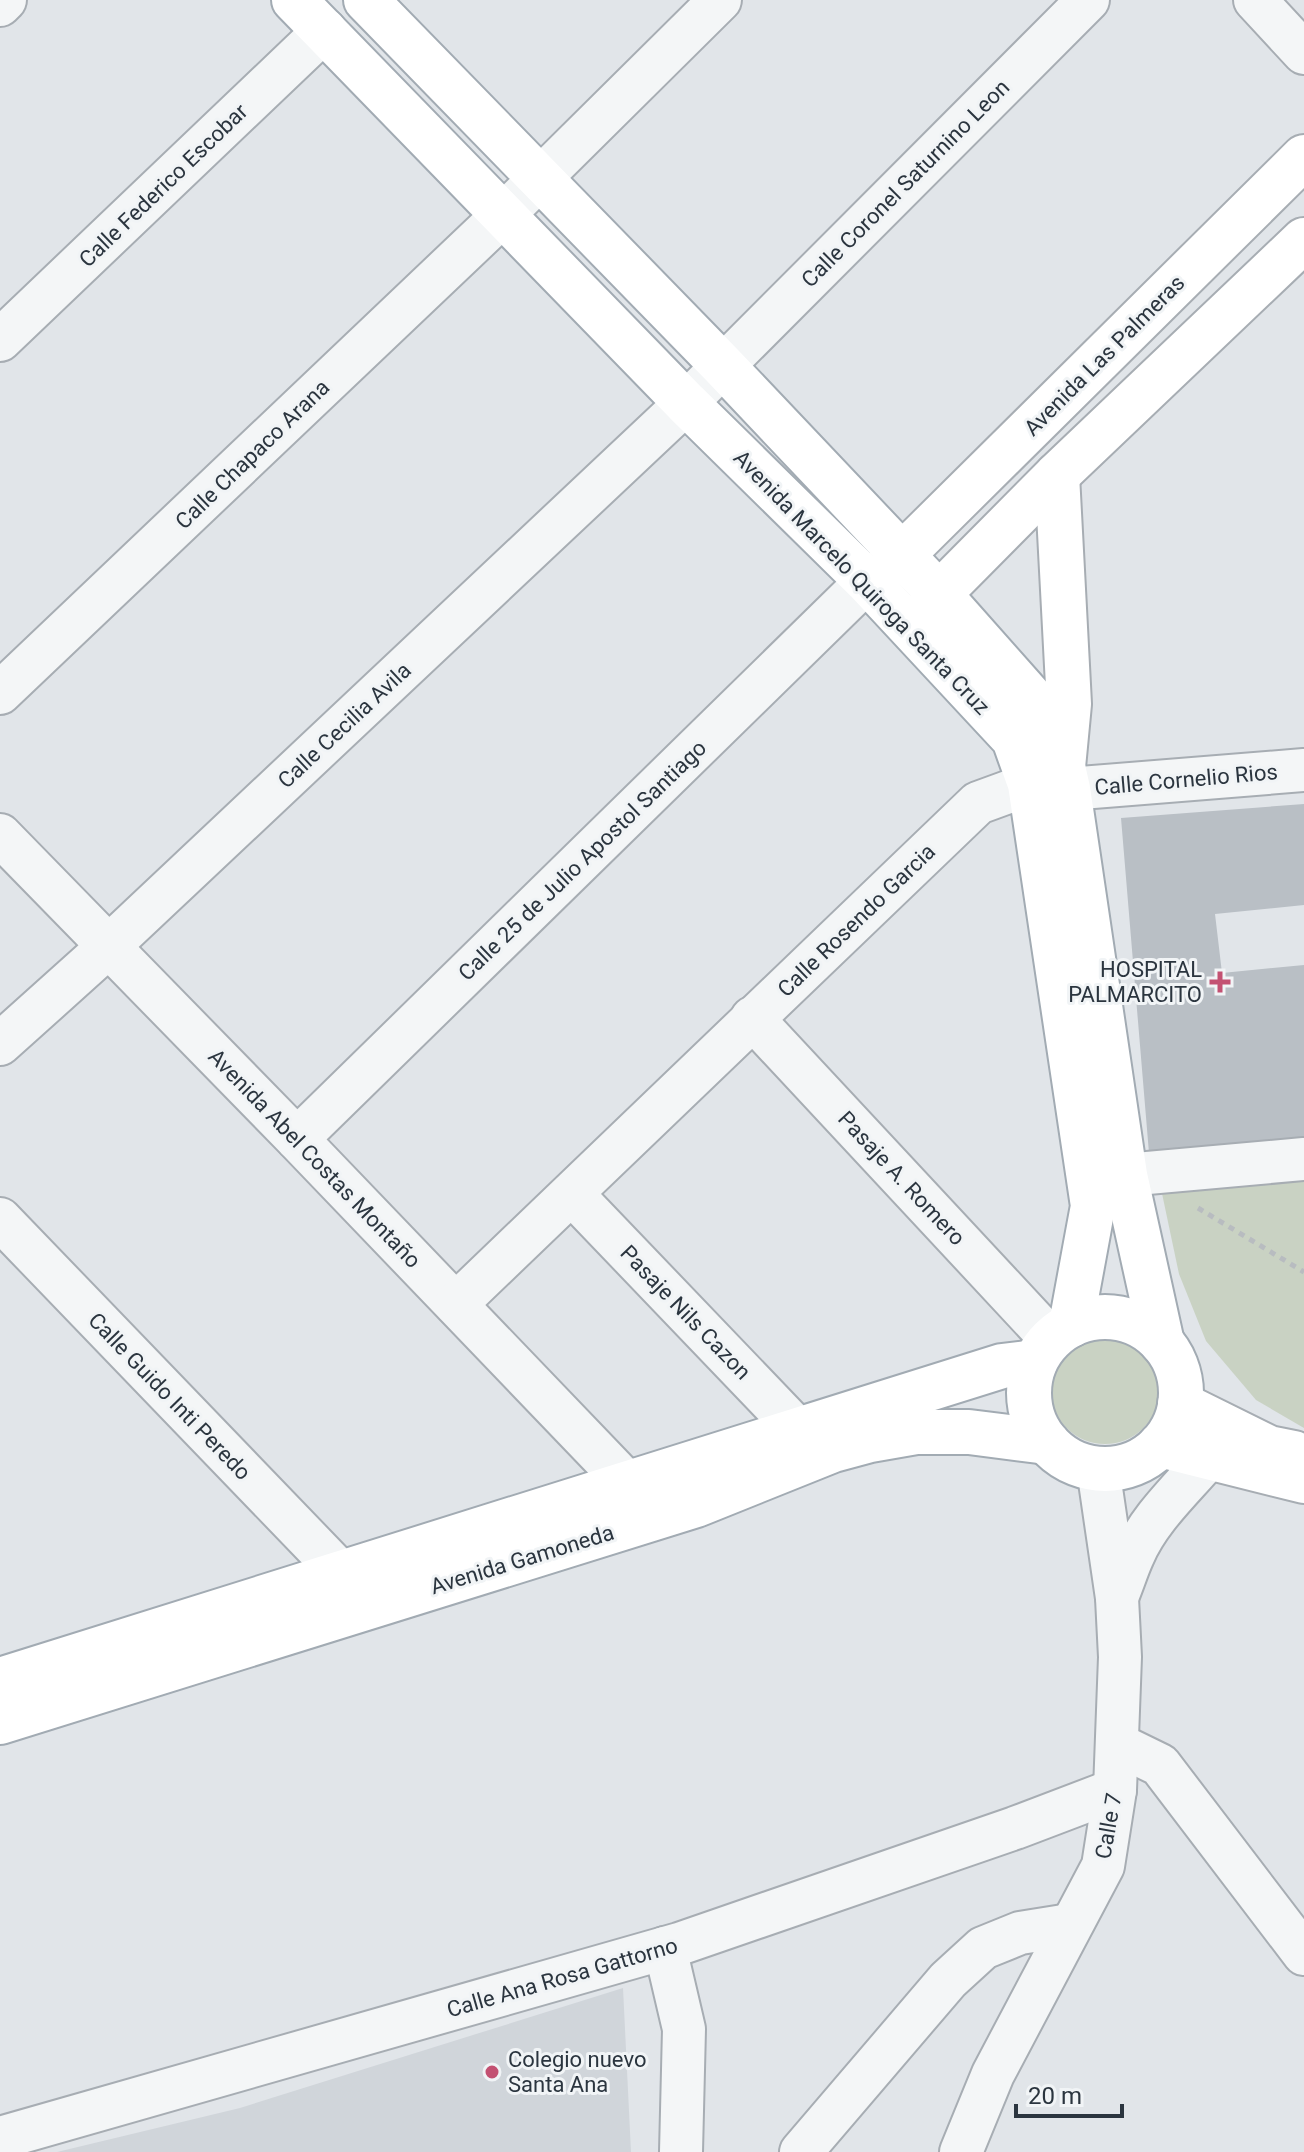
<svg xmlns="http://www.w3.org/2000/svg" width="1304" height="2152" font-family="Roboto,sans-serif">
	<style>
		.built { fill: #d0d5da }
		.green { fill: #c9d2c3 }
		.building { fill: #b9bfc5 }
		.lines { fill: none; stroke-linecap: round; stroke-linejoin: round }
		.street-casing { stroke: #a7adb3; stroke-width: 46 }
		.secondary-casing { stroke: #a7adb3; stroke-width: 48 }
		.primary-casing { stroke: #a2abb3; stroke-width: 48 }
		.path { stroke: #b8bcc0; stroke-width: 5; stroke-dasharray: 6 6; stroke-linecap: butt }
		.street { stroke: #f4f6f7; stroke-width: 42 }
		.secondary { stroke: #fff; stroke-width: 44 }
		.primary { stroke: #fff; stroke-width: 44 }
		.poi-dot { fill: #c35172; stroke: #f1f4f6; stroke-width: 3 }
		.labels { text-anchor: middle; stroke-width: 6; stroke-linejoin: round; paint-order: stroke }
		.street-label { font-size: 22px; fill: #2b353f; stroke: #f1f4f6 }
		.poi-label { font-size: 22px; fill: #2b353f; stroke: #f1f4f6; text-anchor: end }
	</style>
	<rect width="100%" height="100%" fill="#e1e5e9"/>
	<path class="built" d="M623,1988L631,2152H57L240,2108Z"/>
	<g class="green">
		<path d="M1304,1179V1428L1256,1400L1206,1341L1179,1274L1160,1184Z"/>
		<circle cx="1105" cy="1390" r="54"/>
	</g>
	<path class="building" d="M1304,804V905L1215,914L1222,973L1304,965V1141L1149,1153L1121,818Z"/>
	<g class="lines">
		<defs>
			<g id="street">
				<path d="M1255,0L1304,53"/>
				<path d="M0,5L5,0"/>
				<path d="M0,340L325,30"/>
				<path d="M0,693L503,215L720,0"/>
				<path d="M1068,789L1304,770"/>
				<path d="M0,835L297,1139L628,1484"/>
				<path d="M752,1018L1051,1339"/>
				<path d="M0,1044L109,946L686,403L1088,0"/>
				<path d="M297,1139L867,581L896,560"/>
				<path d="M572,1194L799,1431"/>
				<path d="M1100,1199L1125,1175L1304,1159"/>
				<path d="M0,1219L341,1573"/>
				<path d="M456,1304L978,803L1030,784"/>
				<path d="M1117,1597C1123,1583 1127,1569 1133,1556C1149,1518 1183,1488 1209,1457"/>
				<path d="M1117,1744L1160,1765L1304,1954"/>
				<path d="M665,1948L684,2029L681,2152"/>
				<path d="M0,2138L679,1944L1015,1828L1115,1790"/>
				<path d="M801,2152L948,1980L983,1948L1020,1933L1070,1925"/>
				<path d="M961,2152L993,2074L1103,1866L1115,1790L1120,1657L1117,1598L1098,1468"/>
			</g>
			<g id="secondary">
				<path d="M903,554L1304,157"/>
				<path d="M916,625L939,594L1057,475L1304,240"/>
				<path d="M1050,774L1063,767L1069,704L1057,475"/>
				<path d="M1180,1404L1269,1448L1294,1453"/>
				<path d="M1160,1445L1304,1481"/>
			</g>
			<g id="primary">
				<path d="M294,0L686,403L867,581L1014,739L1030,784L1093,1206L1071,1325"/>
				<path d="M366,0L723,366L939,594L1033,700L1063,767L1068,789L1125,1175L1162,1343"/>
				<circle cx="1105" cy="1393" r="76"/>
				<path d="M0,1680L1002,1366L1035,1362"/>
				<path d="M0,1722L696,1505L833,1450L870,1440L916,1432H969L1047,1442"/>
			</g>
		</defs>
		<use href="#street" class="street-casing"/>
		<use href="#secondary" class="secondary-casing"/>
		<use href="#primary" class="primary-casing"/>
		<path class="path" d="M1198,1208L1304,1272"/>
		<use href="#street" class="street"/>
		<use href="#secondary" class="secondary"/>
		<use href="#primary" class="primary"/>
	</g>
	<g class="poi-dot">
		<path d="M1216 970h8v8h8v8h-8v8h-8v-8h-8v-8h8z"/>
		<circle cx="492" cy="2072" r="8"/>
	</g>
	<g class="labels">
		<g class="street-label">
			<text transform="translate(905 183) rotate(-45)" y="8">Calle Coronel Saturnino Leon</text>
			<text transform="translate(163 185) rotate(-44)" y="8">Calle Federico Escobar</text>
			<text transform="translate(1104 355) rotate(-45)" y="8">Avenida Las Palmeras</text>
			<text transform="translate(252 454) rotate(-44)" y="8">Calle Chapaco Arana</text>
			<text transform="translate(862 582) rotate(46)" y="8">Avenida Marcelo Quiroga Santa Cruz</text>
			<text transform="translate(344 725) rotate(-43)" y="8">Calle Cecilia Avila</text>
			<text transform="translate(1186 779) rotate(-5)" y="8">Calle Cornelio Rios</text>
			<text transform="translate(582 860) rotate(-44)" y="8">Calle 25 de Julio Apostol Santiago</text>
			<text transform="translate(856 920) rotate(-44)" y="8">Calle Rosendo Garcia</text>
			<text transform="translate(315 1158) rotate(46)" y="8">Avenida Abel Costas Montaño</text>
			<text transform="translate(902 1178) rotate(47)" y="8">Pasaje A. Romero</text>
			<text transform="translate(686 1312) rotate(46)" y="8">Pasaje Nils Cazon</text>
			<text transform="translate(170 1396) rotate(46)" y="8">Calle Guido Inti Peredo</text>
			<text transform="translate(522 1559) rotate(-17)" y="8">Avenida Gamoneda</text>
			<text transform="translate(1108 1826) rotate(-80)" y="8">Calle 7</text>
			<text transform="translate(562 1977) rotate(-16)" y="8">Calle Ana Rosa Gattorno</text>
		</g>
		<g class="poi-label">
			<text x="1202" y="977">HOSPITAL<tspan x="1202" dy="25">PALMARCITO</tspan></text>
			<text x="508" y="2067" text-anchor="start">Colegio nuevo<tspan x="508" dy="25">Santa Ana</tspan></text>
		</g>
	</g>
	<path d="M1016 2104v12h106v-12" fill="none" stroke="#2b353f" stroke-width="4"/>
	<text x="1028" y="2104" font-size="24" fill="#2b353f" stroke="#f1f4f6" stroke-width="6" paint-order="stroke">20 m</text>
</svg>
